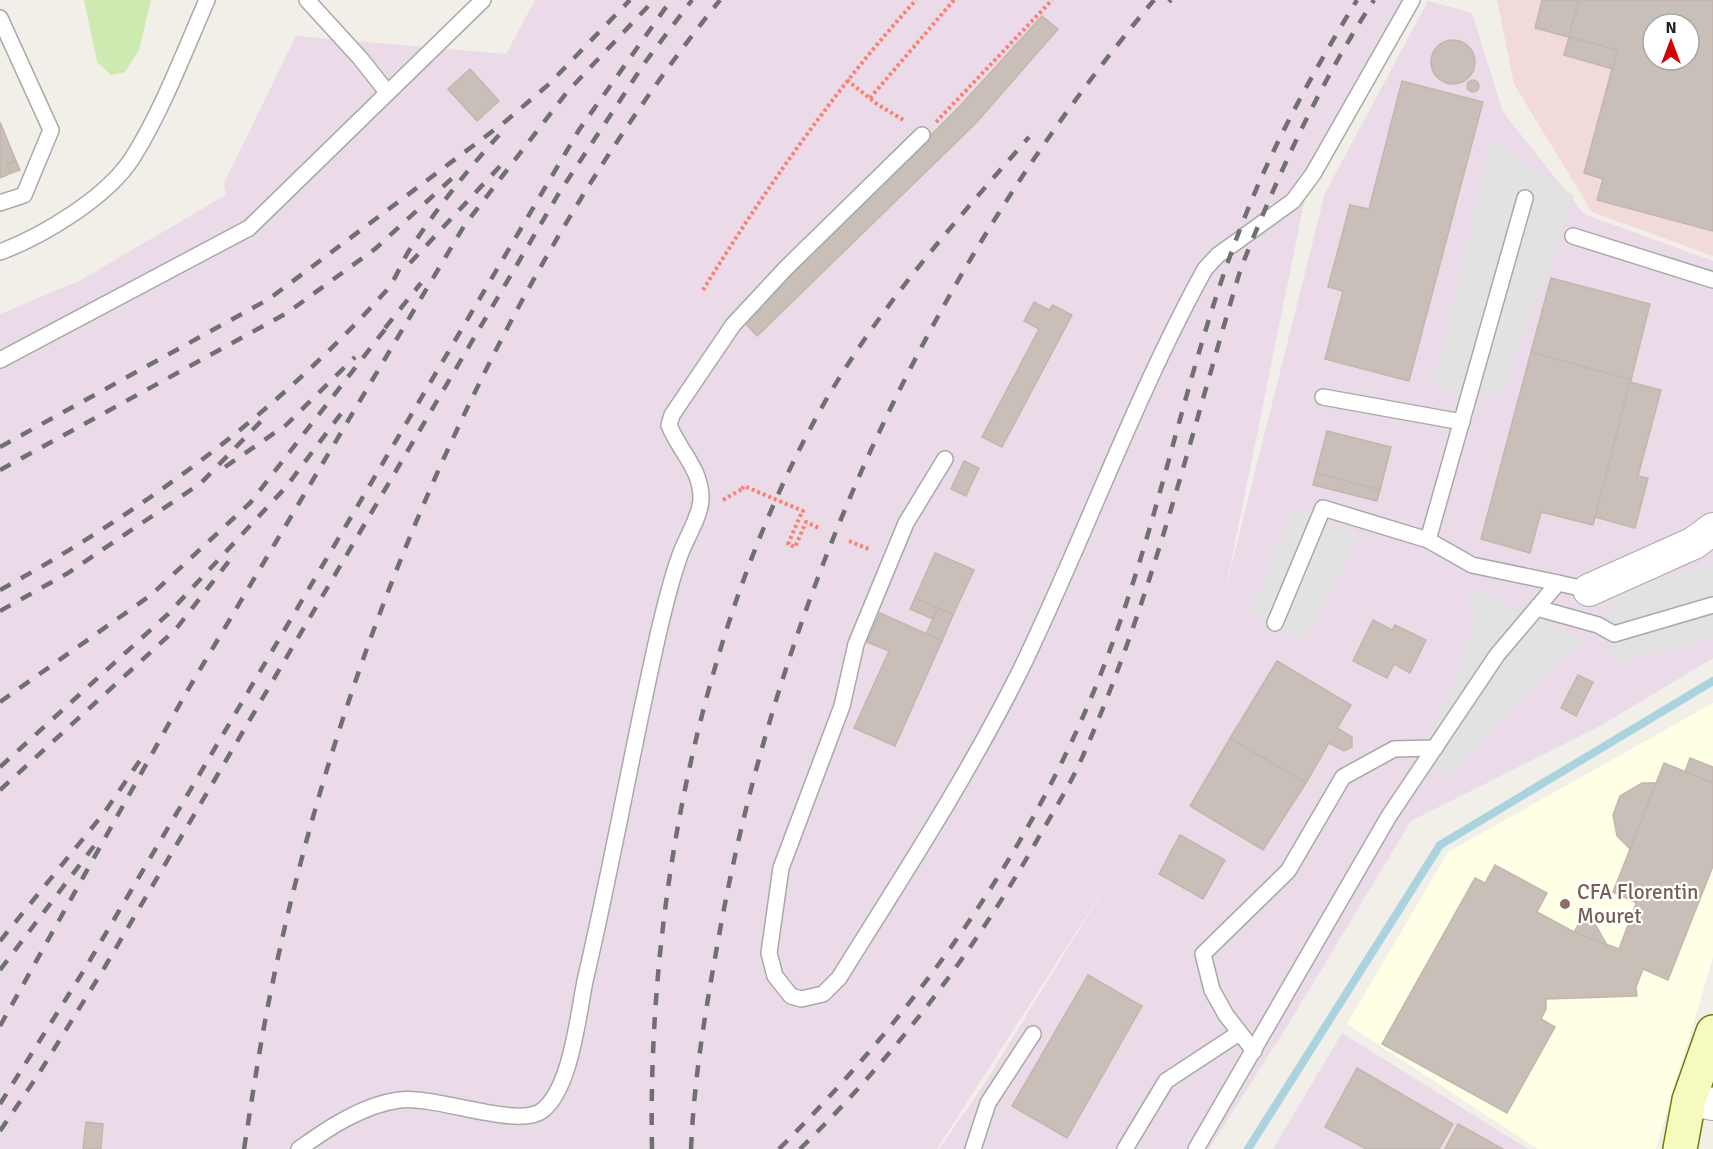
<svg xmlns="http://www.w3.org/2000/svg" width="1713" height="1149" font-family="Signika,sans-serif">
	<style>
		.commercial { fill: #f2dad9; fill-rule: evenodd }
		.industrial { fill: #ebdbe8 }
		.education { fill: #ffffe5 }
		.grass { fill: #cdebb0 }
		.parking { fill: #e2e2e2 }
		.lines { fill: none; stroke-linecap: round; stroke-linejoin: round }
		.stream { stroke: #aad3df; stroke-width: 8 }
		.building { fill: #c7bfb8; stroke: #c4b6ab; stroke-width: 1.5; fill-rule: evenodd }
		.lane-casing { stroke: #a9a9a9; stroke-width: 18 }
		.street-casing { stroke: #a9a9a9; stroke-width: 34 }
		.secondary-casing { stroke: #707d05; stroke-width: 36 }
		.path { stroke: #fa8072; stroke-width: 4; stroke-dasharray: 3 3; stroke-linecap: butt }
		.lane { stroke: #fff; stroke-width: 15 }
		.street { stroke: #fff; stroke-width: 32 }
		.secondary { stroke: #f7fabf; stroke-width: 33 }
		.rail { stroke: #707070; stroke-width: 4.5; stroke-dasharray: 12 12; stroke-linecap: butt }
		.path-bridge { stroke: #fa8072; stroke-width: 4; stroke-dasharray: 3 3; stroke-linecap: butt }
		.education-dot { fill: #8d6e63; stroke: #fff; stroke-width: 2 }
		.labels { text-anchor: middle; stroke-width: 4.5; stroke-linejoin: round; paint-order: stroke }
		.education-label { font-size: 21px; fill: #785e54; stroke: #fff; text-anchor: start }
	</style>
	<rect width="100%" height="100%" fill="#f2efe9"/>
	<path class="commercial" d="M1497,0H1713V256L1592,212L1514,84ZM1653,24H1689V60H1653Z"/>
	<g class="industrial">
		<path d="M535,0H1416L1307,188L1226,587L1325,193L1428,1L1472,13L1503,112L1584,214L1713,261V658L1602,725L1411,821L1289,1023L1209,1149H939L983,1086L1112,876L937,1149H0V314L79,281L226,195L224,183L296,36L506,54Z"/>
		<path d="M1342,1033L1528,1149H1273Z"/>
	</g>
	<path class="education" d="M1713,703V957L1656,1149H1538L1347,1024L1448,852Z"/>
	<path class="grass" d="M84,0H151L139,50L125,72L111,75L97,62Z"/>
	<g class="parking">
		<path d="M1491,140L1574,196L1502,395L1433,389Z"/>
		<path d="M1296,507L1360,536L1303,641L1249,613Z"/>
		<path d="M1713,562V637L1619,663L1609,640L1607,597Z"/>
		<path d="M1465,584L1586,641L1555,662L1453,773L1411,759L1435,728L1476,623Z"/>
	</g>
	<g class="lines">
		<path class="stream" d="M1248,1149L1440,845L1713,681"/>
	</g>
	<g class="building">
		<path d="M1542,0H1579L1569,37L1535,28Z"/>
		<path d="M1579,0H1713V231L1597,200L1603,179L1584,173L1617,50L1569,37ZM1653,24H1689V60H1653Z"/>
		<path d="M1042,16L1058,29L976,123L757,336L744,322L959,107Z"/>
		<path d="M1569,37L1617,50L1613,69L1564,55Z"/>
		<circle cx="1453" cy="62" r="22"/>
		<path d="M470,69L499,101L477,121L448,89Z"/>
		<circle cx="1473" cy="86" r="6"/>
		<path d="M1402,81L1483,102L1409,381L1325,359L1343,291L1328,287L1350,205L1369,209Z"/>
		<path d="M0,122L16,161L7,164L11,173L0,178Z"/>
		<path d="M16,161L20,170L11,173L7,164Z"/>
		<path d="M1551,278L1650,304L1631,380L1531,352Z"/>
		<path d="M1034,302L1049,310L1053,305L1072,315L1002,447L982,437L1039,329L1024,321Z"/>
		<path d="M1531,352L1631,380L1593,525L1541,512L1530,553L1481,539Z"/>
		<path d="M1630,382L1661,390L1638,476L1648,478L1635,528L1595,517Z"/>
		<path d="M1327,431L1391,447L1380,490L1316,473Z"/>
		<path d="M964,461L979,468L966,496L951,489Z"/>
		<path d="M1316,473L1380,490L1377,501L1313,485Z"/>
		<path d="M935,553L974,570L953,615L915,598Z"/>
		<path d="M915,598L938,608L933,619L910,609Z"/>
		<path d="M938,608L953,615L942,641L926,634Z"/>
		<path d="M880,613L942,641L895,746L854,728L889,651L867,642Z"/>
		<path d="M1373,620L1392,630L1395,625L1426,640L1410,673L1394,664L1387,678L1353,661Z"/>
		<path d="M1277,661L1351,705L1337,728L1352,737V747L1344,751L1329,743L1306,783L1230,738Z"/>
		<path d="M1578,675L1593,682L1576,716L1561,708Z"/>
		<path d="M1230,738L1306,783L1263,850L1190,806Z"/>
		<path d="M1690,758L1713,767V783L1685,772Z"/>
		<path d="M1664,763L1713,783V866L1668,980L1643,969L1636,987L1637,996L1546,999V1009L1541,1019L1555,1027L1507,1113L1382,1044L1475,878L1485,883L1495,865L1547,893L1537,912L1574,932L1619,949L1639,896L1615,887Z"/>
		<path d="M1642,783H1656L1630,849L1617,836L1613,815L1620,796Z"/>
		<path d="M1180,835L1225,860L1203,899L1159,874Z"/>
		<path d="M1615,887L1639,896L1637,903L1613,892Z"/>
		<path d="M1587,910L1607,945L1574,932Z"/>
		<path d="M1088,975L1142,1006L1067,1138L1012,1106Z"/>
		<path d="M1357,1068L1453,1124L1439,1149H1366L1325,1127Z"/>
		<path d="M86,1122L103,1124L101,1149H83Z"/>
		<path d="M1458,1124L1503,1149H1445Z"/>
	</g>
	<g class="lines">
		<defs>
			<g id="lane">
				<path d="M307,0L360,58L387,92"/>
				<path d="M0,18L51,130L24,195L0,203"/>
				<path d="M1573,236L1713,280"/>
				<path d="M0,252C43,236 108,197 133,157C162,111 185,50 207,0"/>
				<path d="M0,360L249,228L483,0"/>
				<path d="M1323,397L1462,422"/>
				<path d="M945,459L906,523L856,644L842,706L781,868L769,953L775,976L791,996L801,999L823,994L839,978C902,877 968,776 1021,669C1085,537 1134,398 1205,269L1218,255L1293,201L1313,174L1412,0"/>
				<path d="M1428,540L1525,198"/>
				<path d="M1537,608L1598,625L1614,634L1713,605"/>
				<path d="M1275,623L1323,508L1428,540L1472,565L1558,583"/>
				<path d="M1254,1051L1226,1015L1212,990L1203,954L1288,871L1343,777L1394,749L1435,748"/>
				<path d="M299,1149C328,1128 363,1105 399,1100C436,1095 519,1130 543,1110C571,1087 578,1016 585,981C612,866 632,750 658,635C664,609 671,580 680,555C686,538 700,517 701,500C702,469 679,451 669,425L672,415L733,325L786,268L922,135"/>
				<path d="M973,1149L988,1103L1033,1034"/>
				<path d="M1125,1149L1166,1081L1239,1033"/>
				<path d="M1196,1149L1389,816L1497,655L1558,583L1589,590"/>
			</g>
			<g id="street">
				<path d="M1589,590L1694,543L1713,529"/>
				<path d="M1689,1100L1713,1104"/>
			</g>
			<path id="secondary" d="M1680,1149L1689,1100L1713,1032"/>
		</defs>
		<use href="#lane" class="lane-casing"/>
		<use href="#street" class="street-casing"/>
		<use href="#secondary" class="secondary-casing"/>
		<g class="path">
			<path d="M847,80L877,104L905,121"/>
			<path d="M870,98L954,0"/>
			<path d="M936,122L1052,0"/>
			<path d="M703,290C766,188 835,89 916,0"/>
			<path d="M723,500L742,489"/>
			<path d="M801,514L788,544L795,547L806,522L821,529"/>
			<path d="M849,541L871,550"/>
		</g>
		<use href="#lane" class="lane"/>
		<use href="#street" class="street"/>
		<use href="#secondary" class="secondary"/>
		<g class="rail">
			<path d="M1169,2L1171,0"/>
			<path d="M410,263L502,164"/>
			<path d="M385,328L421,283"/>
			<path d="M0,447L269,299L506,121L549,84L630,0"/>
			<path d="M225,467L286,425L355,357"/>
			<path d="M0,470L287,313L375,249L460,171"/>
			<path d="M0,590C142,512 276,414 385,292C396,280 401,263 410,249C436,210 467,170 499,135"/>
			<path d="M0,611L68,573L201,483L269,413"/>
			<path d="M0,702L151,595L250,503L390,323"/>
			<path d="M0,767L168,614L286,487L346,407"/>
			<path d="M0,790L176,629L236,552"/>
			<path d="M0,941L104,813L145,753"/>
			<path d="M0,970L94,846"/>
			<path d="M0,1026L186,693L464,226L567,92L654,0"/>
			<path d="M0,1104L86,967L579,130L671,0"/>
			<path d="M0,1131L38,1075L103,970L559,193L646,61L692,0"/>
			<path d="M244,1149C253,1093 261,1037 273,981C343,641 502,271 720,0"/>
			<path d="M652,1149C647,903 701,623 822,407C878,308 954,223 1029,137"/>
			<path d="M691,1149C694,1075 707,1002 720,930C782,591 932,264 1154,0"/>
			<path d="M779,1149C926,1002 1047,830 1116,633C1166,494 1192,346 1248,209C1278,135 1316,67 1357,0"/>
			<path d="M800,1149C895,1056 975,951 1040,835C1056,807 1073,780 1085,751C1153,596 1192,430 1241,268C1278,175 1319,84 1374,0"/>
		</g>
		<path class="path-bridge" d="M742,489L744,486L803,511L801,514"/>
	</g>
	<circle class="education-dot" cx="1565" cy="904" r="6"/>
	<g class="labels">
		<g class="education-label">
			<text x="1577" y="899">CFA Florentin<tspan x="1577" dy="24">Mouret</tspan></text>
		</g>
	</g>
	<g transform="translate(1671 42)"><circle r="28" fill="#ffffff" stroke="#a7a7a7" stroke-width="1.5"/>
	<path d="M0-4.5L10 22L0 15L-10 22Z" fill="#d40000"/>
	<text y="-9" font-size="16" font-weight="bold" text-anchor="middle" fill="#222222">N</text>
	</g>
</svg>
